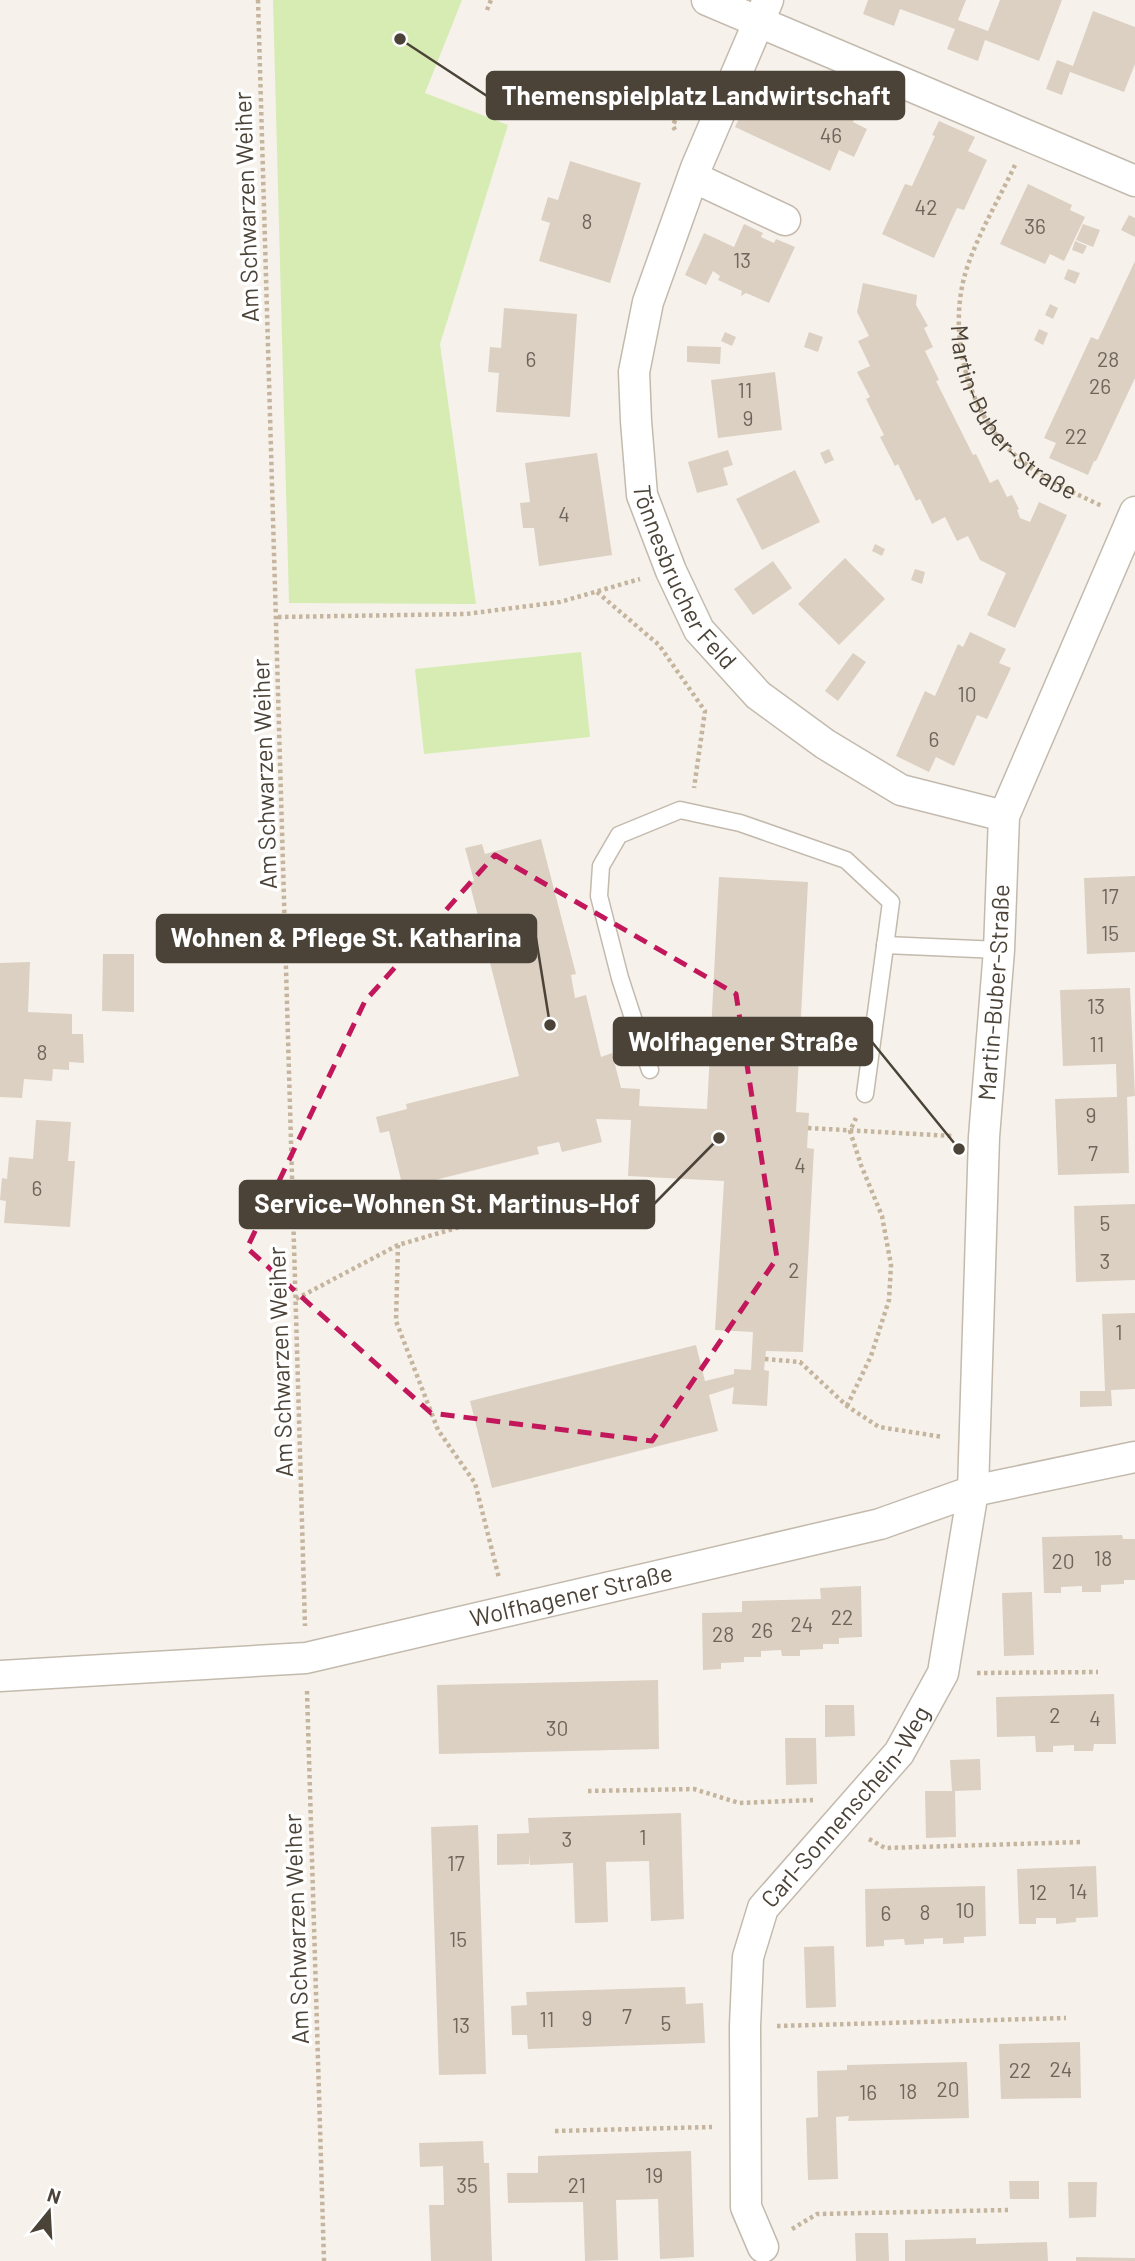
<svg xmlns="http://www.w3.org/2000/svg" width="1135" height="2261" font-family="Barlow,sans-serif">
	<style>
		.green { fill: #d6ecb3 }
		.building { fill: #dcd0c3 }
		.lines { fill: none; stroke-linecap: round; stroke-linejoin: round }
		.service-casing { stroke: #c3baad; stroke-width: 19 }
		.minor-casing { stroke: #c3baad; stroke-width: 33 }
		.path { stroke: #c5b59e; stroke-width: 4.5; stroke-dasharray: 3.5 3.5; stroke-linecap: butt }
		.service { stroke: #fff; stroke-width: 16 }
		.minor { stroke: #fff; stroke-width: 30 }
		.marked { fill: none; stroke: #c2185b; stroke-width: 5; stroke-dasharray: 14 9; stroke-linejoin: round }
		.labels { text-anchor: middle; stroke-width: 7; stroke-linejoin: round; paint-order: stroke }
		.number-label { font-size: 21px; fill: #6f665b }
		.street-label { font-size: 24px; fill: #4b4338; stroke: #fff }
		.leader { fill: none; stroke: #4b4338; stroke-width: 2.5 }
		.callout-dot { fill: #4b4338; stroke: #fff; stroke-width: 2.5 }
		.callout { fill: #4b4338; stroke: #4b4338; stroke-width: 2.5 }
		.callout-label { font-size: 26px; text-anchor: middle; font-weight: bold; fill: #fff }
	</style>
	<rect width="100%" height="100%" fill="#f6f2eb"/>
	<g class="green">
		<path d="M273,0H462L425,93L508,125L440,344L476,604L289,603Z"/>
		<path d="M581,652L590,737L424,754L415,669Z"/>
	</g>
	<g class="building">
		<path d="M868,0H966L958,20L988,31L1000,0H1062L1039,61L985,40L978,61L970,58L947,49L955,29L900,9L894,26L863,14Z"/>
		<path d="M1093,11L1135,27V64L1124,92L1070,72L1062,95L1046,89L1057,60L1073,66Z"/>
		<path d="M782,77L857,112L853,122L867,129L854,157L839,150L830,171L735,127L749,98L769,107Z"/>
		<path d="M939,121L975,137L968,151L987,160L964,210L957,208L934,258L882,234L905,184L912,186L935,136L932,135Z"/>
		<path d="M570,161L641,183L610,283L539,261L550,223L541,220L548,197L558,200Z"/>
		<path d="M1028,184L1072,205L1070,210L1085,217L1064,261L1050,254L1045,264L1000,244Z"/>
		<path d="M1129,215L1135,218V237L1121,230Z"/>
		<path d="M744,224L763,233L761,237L774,243L776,239L795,247L769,303L746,293L741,296L742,291L718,280L720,276L713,271L706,285L685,275L704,233L734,247Z"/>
		<path d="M1083,224L1100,230L1093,247L1076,240Z"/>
		<path d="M1075,241L1087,246L1083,254L1072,250Z"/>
		<path d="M1135,261V378L1096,461H1094L1088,475L1049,458L1056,443L1044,438L1091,337L1098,340Z"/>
		<path d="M1068,269L1080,273L1075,284L1064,279Z"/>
		<path d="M863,283L917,295L916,305L928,326L924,328L933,347L925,351L939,380L936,381L973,455L976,454L990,483L998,479L1007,497L1012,495L1019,509L1017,510L1020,518L1030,522L1039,502L1067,515L1015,628L987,615L1006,573L980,560L968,536L957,541L945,517L932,524L920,499L916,501L898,464L895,466L880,437L884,435L866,399L870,397L857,372L870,366L858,341L869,336L857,312Z"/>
		<path d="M1050,304L1058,308L1053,319L1045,315Z"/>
		<path d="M504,308L577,314L570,417L496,412L499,373L488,372L490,347L501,348Z"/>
		<path d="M1039,329L1048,333L1043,345L1034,340Z"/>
		<path d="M725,332L736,337L732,346L721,341Z"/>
		<path d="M809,332L823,337L818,352L804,347Z"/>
		<path d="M687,346L721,347L720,364L687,362Z"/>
		<path d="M775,372L782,430L718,438L711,380Z"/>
		<path d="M829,449L834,460L825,464L820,453Z"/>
		<path d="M728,450L733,465L723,468L728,485L697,493L688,462Z"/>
		<path d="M597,453L612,555L539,566L534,528H523L520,503L530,502L525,463Z"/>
		<path d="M795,470L820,522L762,550L736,499Z"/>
		<path d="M875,544L885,549L882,556L872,551Z"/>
		<path d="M845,558L885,599L839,645L798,604Z"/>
		<path d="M773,561L792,588L753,615L734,589Z"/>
		<path d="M915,569L925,572L922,584L911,580Z"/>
		<path d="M970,632L1006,649L999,663L1011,668L987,719L977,715L954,766L936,757L929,772L896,756L925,691L935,696L958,644L963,647Z"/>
		<path d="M853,653L866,662L838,701L825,691Z"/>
		<path d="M541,839L576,974L571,975L575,998L586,995L601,1057L612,1053L621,1088L640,1089L639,1106L707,1109L719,877L808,882L796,1112L809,1113L807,1148L814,1149L803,1352L766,1351L764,1370L769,1371L767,1406L732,1404L734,1387L709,1395L718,1431L492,1488L470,1401L696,1345L705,1381L734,1374V1369L751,1370L753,1332L715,1330L724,1181L628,1176L631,1120L596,1119L602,1142L562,1152L559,1142L537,1147L539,1154L403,1188L389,1131L380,1133L376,1117L407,1109L406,1104L519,1076L469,881H474L465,848L482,844L485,854Z"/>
		<path d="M1135,876V952L1087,954L1084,878Z"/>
		<path d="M103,954H134V1012L102,1011Z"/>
		<path d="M30,962L28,1012L72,1014V1034H83L84,1063L69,1062V1070L53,1069L52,1081L24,1079L22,1098L0,1097V963Z"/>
		<path d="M1130,988L1135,1096L1127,1097L1129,1173L1058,1175L1055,1099L1117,1097L1116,1064L1063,1066L1060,990Z"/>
		<path d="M36,1120L71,1122L68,1161H75L70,1227L4,1223L6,1201L0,1200L2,1178L7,1179L9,1157L33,1159Z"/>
		<path d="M1135,1204V1280L1076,1282L1074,1206Z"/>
		<path d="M1135,1313V1389L1111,1390L1112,1406L1080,1407V1391H1105L1102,1314Z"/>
		<path d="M1122,1535L1123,1539H1135V1580H1124V1584L1101,1585V1592H1082V1586L1061,1587V1593H1044L1042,1537Z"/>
		<path d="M861,1586L862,1637L839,1638V1644H823V1649L800,1650V1656H782L781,1650L761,1651V1657H744V1662L721,1663V1669L703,1670L702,1613L742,1612V1601L821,1599L820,1588Z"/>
		<path d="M1032,1592L1034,1655L1004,1656L1002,1593Z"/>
		<path d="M658,1680L659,1749L439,1754L437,1685Z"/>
		<path d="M1114,1694L1116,1744H1094L1093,1751H1074V1745L1053,1746V1752H1036L1035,1736L997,1737L996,1697Z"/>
		<path d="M825,1705H854L855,1736L825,1737Z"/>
		<path d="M785,1738H816L817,1784L786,1785Z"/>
		<path d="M980,1759L981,1790L955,1791L956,1837L926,1838L925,1791H952L950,1760Z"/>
		<path d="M681,1813L684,1919L651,1921L649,1861L606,1862L608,1922L583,1923H575L573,1863L530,1865L529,1853V1864L497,1865V1834L529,1833L528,1818Z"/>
		<path d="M478,1825L486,2074L439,2075L431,1827Z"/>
		<path d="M1096,1866L1098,1917L1076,1918V1922L1056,1924V1918H1036V1924H1019L1017,1869Z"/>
		<path d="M985,1886L986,1936L964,1937V1943L943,1944V1938L924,1939V1944L905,1945L904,1939L884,1940V1946L866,1947L865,1889Z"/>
		<path d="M834,1946L836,2007L806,2008L804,1947Z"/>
		<path d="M685,1987L686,2004L703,2003L705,2043L528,2049L527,2035H512L511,2006L527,2005L526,1992Z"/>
		<path d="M1080,2042L1081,2098L1001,2099L999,2044Z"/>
		<path d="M967,2062L969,2118L848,2121L849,2116L836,2117L838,2179L808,2180L806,2118L818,2117L817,2071L847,2070V2065Z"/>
		<path d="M483,2141L484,2163H489L492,2261H431L429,2205H444L443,2166L420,2167L419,2143Z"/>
		<path d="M691,2151L694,2257L660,2259L658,2199L616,2200L618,2260L585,2261L583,2202L508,2203L507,2173H538V2156Z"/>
		<path d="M1009,2181H1039V2199H1010Z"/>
		<path d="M1068,2182H1097L1096,2217L1069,2218Z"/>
		<path d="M855,2233H888L889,2261H856Z"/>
		<path d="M976,2238V2244L1047,2242L1048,2261H905V2240Z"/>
		<path d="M1076,2257L1135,2258V2261H1076Z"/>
	</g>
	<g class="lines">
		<defs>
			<g id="service">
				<path d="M885,945L999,950"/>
				<path d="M650,1070L620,978L599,896L601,866L619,835L680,810L740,823L846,860L891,902L865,1094"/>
			</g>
			<g id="minor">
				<path d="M707,0L1135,181"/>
				<path id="s2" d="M768,0L696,168L648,302L634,372L636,421L642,495L671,571L699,630L758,695L825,744L901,790L1004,816"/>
				<path d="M693,177L785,220"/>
				<path id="s3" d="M0,1676L306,1658L880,1524L973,1491L1135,1457"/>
				<path id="s4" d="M763,2247L746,2207L745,2026L748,1957L763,1908L899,1753L943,1673L973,1491L984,1137L999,950L1004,816L1135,512"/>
			</g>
		</defs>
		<use href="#service" class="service-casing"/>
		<use href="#minor" class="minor-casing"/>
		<g class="path">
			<path d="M258,0L305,1626"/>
			<path d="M487,10L491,0"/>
			<path d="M675,130L673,126L692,73"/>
			<path id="s1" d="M1015,165C1000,197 981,229 969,262C944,329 966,417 1023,462C1047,481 1074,493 1102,506"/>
			<path d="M597,592L659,645L705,711L694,788"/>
			<path d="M278,617L466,614L560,602L640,579"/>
			<path d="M808,1128L952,1136"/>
			<path d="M398,1245L396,1321L438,1430L475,1483L499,1578"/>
			<path d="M296,1299L398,1245L608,1184"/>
			<path d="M765,1359L800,1362L847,1406L879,1427L943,1437"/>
			<path d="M847,1406L871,1356L889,1300L891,1265L882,1216L861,1165L850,1131L856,1118"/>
			<path d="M977,1673L1098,1672"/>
			<path d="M307,1691L324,2261"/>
			<path d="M588,1791L694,1789L739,1803L813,1800"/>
			<path d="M869,1839L885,1848L1083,1842"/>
			<path d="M777,2026L1066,2018"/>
			<path d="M555,2131L712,2127"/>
			<path d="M792,2229L817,2214L1008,2210"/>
		</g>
		<use href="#service" class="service"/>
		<use href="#minor" class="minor"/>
	</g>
	<path class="marked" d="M495,855L736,994L777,1258L652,1441L431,1413L247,1248L365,1001Z"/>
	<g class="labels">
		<g class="number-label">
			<text x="831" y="143">46</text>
			<text x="926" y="215">42</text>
			<text x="587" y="229">8</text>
			<text x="1035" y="234">36</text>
			<text x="742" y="268">13</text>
			<text x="531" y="367">6</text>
			<text x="1108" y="367">28</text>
			<text x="1100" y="394">26</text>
			<text x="745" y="398">11</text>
			<text x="748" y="426">9</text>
			<text x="1076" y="444">22</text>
			<text x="564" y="522">4</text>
			<text x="967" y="702">10</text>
			<text x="934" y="747">6</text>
			<text x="1110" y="904">17</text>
			<text x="1110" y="941">15</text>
			<text x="1096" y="1014">13</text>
			<text x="1097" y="1052">11</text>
			<text x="42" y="1060">8</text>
			<text x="1091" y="1123">9</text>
			<text x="1093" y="1161">7</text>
			<text x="800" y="1173">4</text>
			<text x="37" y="1196">6</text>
			<text x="1105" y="1231">5</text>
			<text x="1105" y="1269">3</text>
			<text x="794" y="1278">2</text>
			<text x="1119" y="1340">1</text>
			<text x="1103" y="1566">18</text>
			<text x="1063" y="1569">20</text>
			<text x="842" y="1625">22</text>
			<text x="802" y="1632">24</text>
			<text x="762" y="1638">26</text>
			<text x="723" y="1642">28</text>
			<text x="1055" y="1723">2</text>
			<text x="1095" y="1726">4</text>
			<text x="557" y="1736">30</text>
			<text x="643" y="1845">1</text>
			<text x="567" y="1847">3</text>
			<text x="456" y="1871">17</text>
			<text x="1078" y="1899">14</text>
			<text x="1038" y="1900">12</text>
			<text x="965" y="1918">10</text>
			<text x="925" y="1920">8</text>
			<text x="886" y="1921">6</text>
			<text x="458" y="1947">15</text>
			<text x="627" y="2024">7</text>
			<text x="587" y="2026">9</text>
			<text x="547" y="2027">11</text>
			<text x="666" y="2031">5</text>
			<text x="461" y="2033">13</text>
			<text x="1061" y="2077">24</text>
			<text x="1020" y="2078">22</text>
			<text x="948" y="2097">20</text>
			<text x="908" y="2099">18</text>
			<text x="868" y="2100">16</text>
			<text x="654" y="2183">19</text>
			<text x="467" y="2193">35</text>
			<text x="577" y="2193">21</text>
		</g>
		<g class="street-label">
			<text transform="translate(247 207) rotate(-92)" y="8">Am Schwarzen Weiher</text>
			<text dy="8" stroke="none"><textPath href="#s1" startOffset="280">Martin-Buber-Straße</textPath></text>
			<text dy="8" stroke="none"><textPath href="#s2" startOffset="612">Tönnesbrucher Feld</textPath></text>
			<text transform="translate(265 774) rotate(-92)" y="8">Am Schwarzen Weiher</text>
			<text dy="8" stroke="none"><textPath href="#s4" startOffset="1326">Martin-Buber-Straße</textPath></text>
			<text transform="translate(281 1362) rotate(-92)" y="8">Am Schwarzen Weiher</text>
			<text dy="8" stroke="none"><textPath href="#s3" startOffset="579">Wolfhagener Straße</textPath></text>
			<text dy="8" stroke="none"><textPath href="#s4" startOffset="476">Carl-Sonnenschein-Weg</textPath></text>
			<text transform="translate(297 1929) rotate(-92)" y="8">Am Schwarzen Weiher</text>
		</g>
	</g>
	<path class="leader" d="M400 39L487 96M550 1025L536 938M959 1149L872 1042M719 1138L654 1204"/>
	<g class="callout-dot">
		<circle cx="400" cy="39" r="7"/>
		<circle cx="550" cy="1025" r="7"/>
		<circle cx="959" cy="1149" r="7"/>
		<circle cx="719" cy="1138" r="7"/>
	</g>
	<g class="callout">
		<rect x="487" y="72" width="417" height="47" rx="7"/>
		<rect x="157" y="915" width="379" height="47" rx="7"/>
		<rect x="614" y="1018" width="258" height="47" rx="7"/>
		<rect x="240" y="1181" width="414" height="47" rx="7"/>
	</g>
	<g class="callout-label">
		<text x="696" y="105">Themenspielplatz Landwirtschaft</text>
		<text x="346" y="947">Wohnen &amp; Pflege St. Katharina</text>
		<text x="743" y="1051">Wolfhagener Straße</text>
		<text x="447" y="1213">Service-Wohnen St. Martinus-Hof</text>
	</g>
	<g transform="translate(49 2212) rotate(18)" stroke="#ffffff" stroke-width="5" paint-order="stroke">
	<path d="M0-5L12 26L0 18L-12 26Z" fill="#4b4338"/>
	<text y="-10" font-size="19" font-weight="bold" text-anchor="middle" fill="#4b4338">N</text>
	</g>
</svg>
